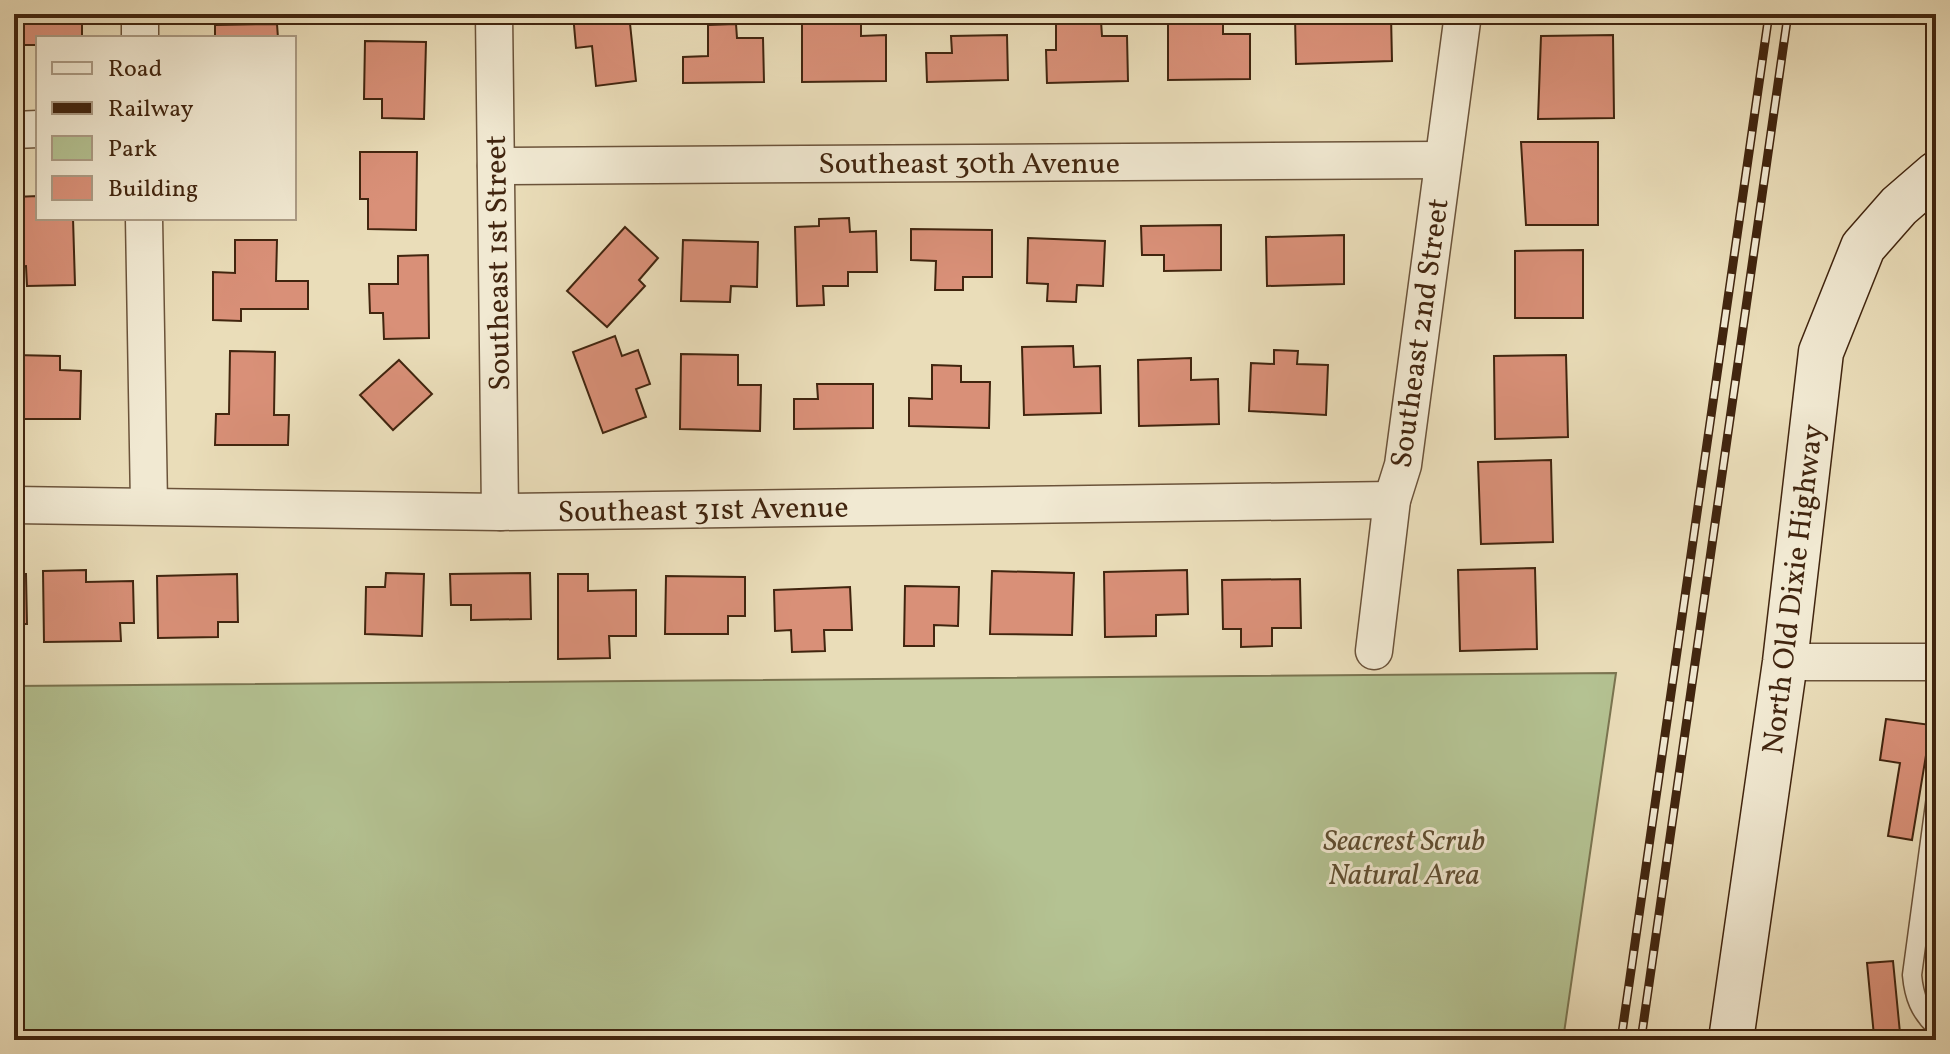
<svg xmlns="http://www.w3.org/2000/svg" width="1950" height="1054" font-family="Vollkorn,serif">
	<style>
		.green { fill: #b4c292; stroke: #7a7450; stroke-width: 2 }
		.building { fill: #d99078; stroke: #41250f; stroke-width: 2 }
		.lines { fill: none; stroke-linecap: round; stroke-linejoin: round }
		.lane-casing { stroke: #6b533a; stroke-width: 21 }
		.street-casing { stroke: #6b533a; stroke-width: 39 }
		.secondary-casing { stroke: #41250f; stroke-width: 47 }
		.lane { stroke: #f1e9d2; stroke-width: 18 }
		.street { stroke: #f1e9d2; stroke-width: 36 }
		.secondary { stroke: #f1e9d2; stroke-width: 44 }
		.rail-casing { stroke: #41250f; stroke-width: 9 }
		.rail { stroke: #f1e9d2; stroke-width: 6; stroke-dasharray: 18; stroke-linecap: butt }
		.labels { text-anchor: middle; stroke-width: 6; stroke-linejoin: round; paint-order: stroke }
		.street-label { font-size: 30px; fill: #41250f; stroke: #f1e9d2 }
		.park-label { font-size: 30px; font-style: italic; fill: #5e4c30; stroke: #f1e9d2 }
	</style>
	<rect width="100%" height="100%" fill="#eaddb9"/>
	<filter id="stains"><feTurbulence type="fractalNoise" baseFrequency=".0025" numOctaves="4"/><feColorMatrix values="0 0 0 0 .2 0 0 0 0 .09 0 0 0 0 .02 0 0 0 .5 -.17"/></filter>
	<radialGradient id="worn" r=".72"><stop offset=".6" stop-color="#630" stop-opacity="0"/><stop offset="1" stop-color="#630" stop-opacity=".3"/></radialGradient>
	<path class="green" d="M1616,673L1563,1040H14V686Z"/>
	<g class="building">
		<path d="M14,14H82V38H38V45H14Z"/>
		<path d="M573,14H629L636,81L596,86L592,46L576,48Z"/>
		<path d="M1391,15L1392,61L1296,64L1295,17Z"/>
		<path d="M1223,19V34H1250V79L1168,80V20Z"/>
		<path d="M1101,21L1102,36H1127L1128,81L1047,83L1046,50H1056V22Z"/>
		<path d="M861,22V36L886,35V81L802,82V23Z"/>
		<path d="M277,24L278,38H215V25Z"/>
		<path d="M736,24L737,38H763L764,82L683,83V57L708,56V25Z"/>
		<path d="M1007,35L1008,80L927,82L926,53H952L951,36Z"/>
		<path d="M1613,35L1614,118L1538,119L1541,36Z"/>
		<path d="M365,41L426,42L424,119L382,118V99H364Z"/>
		<path d="M1521,142H1598V225H1526Z"/>
		<path d="M360,152H417L416,230L368,229V199H360Z"/>
		<path d="M38,196V218H73L75,285L27,286L26,266L14,267V197Z"/>
		<path d="M849,218L850,232L876,231L877,272H848V286H823L824,305L797,306L795,227L819,226V219Z"/>
		<path d="M1221,225V270L1164,271V255H1142L1141,226Z"/>
		<path d="M625,227L658,258L639,280L645,286L607,327L567,291Z"/>
		<path d="M911,229L992,230V277H963V290H935L936,261L911,260Z"/>
		<path d="M1344,235V284L1267,286L1266,237Z"/>
		<path d="M1028,238L1105,241L1103,286L1077,285L1076,302L1047,301L1048,284L1027,283Z"/>
		<path d="M235,240H277L276,281H308V309H241V321L213,320V272L235,273Z"/>
		<path d="M683,240L758,242L757,287L731,286L730,302L681,301Z"/>
		<path d="M1583,250V318H1515V251Z"/>
		<path d="M428,255L429,338L384,339L383,313H370L369,284H398V256Z"/>
		<path d="M615,336L622,356L638,350L650,384L636,389L646,417L603,433L573,352Z"/>
		<path d="M1073,346L1074,367L1100,366L1101,413L1024,415L1022,347Z"/>
		<path d="M1274,350L1298,351L1297,364L1328,365L1326,415L1249,411L1251,363L1274,364Z"/>
		<path d="M230,351L275,352L274,415H289L288,445H215L216,414H229Z"/>
		<path d="M681,354L738,355V385H761L760,431L680,429Z"/>
		<path d="M14,355L60,356V370L81,371L80,419H14Z"/>
		<path d="M1566,355L1568,437L1495,439L1494,356Z"/>
		<path d="M1191,358V380L1218,379L1219,424L1139,426L1138,360Z"/>
		<path d="M399,360L432,394L393,430L360,395Z"/>
		<path d="M932,365L961,366V382H990L989,428L909,426V398L932,399Z"/>
		<path d="M817,384H873V428L794,429V399H818Z"/>
		<path d="M1551,460L1553,542L1481,544L1478,462Z"/>
		<path d="M1535,568L1537,649L1460,651L1458,570Z"/>
		<path d="M86,570V582L133,581L134,623H120L121,641L44,642L43,571Z"/>
		<path d="M1187,570L1188,614L1156,615V636L1105,637L1104,572Z"/>
		<path d="M992,571L1074,573L1072,635L990,634Z"/>
		<path d="M386,573L424,574L422,636L365,634L366,587H385Z"/>
		<path d="M530,573L531,619L471,620V605H451L450,574Z"/>
		<path d="M14,574H26L27,624H14Z"/>
		<path d="M237,574L238,622H218V637L158,638L157,576Z"/>
		<path d="M558,574H588V591L636,590V636H609L610,658L558,659Z"/>
		<path d="M666,576L745,577V616H728V634H665Z"/>
		<path d="M1300,579L1301,628H1272V646L1241,647V629H1223L1222,580Z"/>
		<path d="M905,586L959,587L958,626L934,625V646H904Z"/>
		<path d="M850,587L852,630H824L825,651L792,652L791,630L775,631L774,590Z"/>
		<path d="M1886,719L1931,725L1912,840L1888,836L1900,763L1880,760Z"/>
		<path d="M1893,961L1900,1033L1874,1036L1867,963Z"/>
	</g>
	<g class="lines">
		<defs>
			<path id="lane" d="M1936,797L1912,975C1914,997 1920,1012 1936,1027"/>
			<g id="street">
				<path d="M140,14V38"/>
				<path d="M494,14L500,512"/>
				<path d="M14,130L38,129"/>
				<path d="M496,166L1442,160"/>
				<path d="M144,218L149,504"/>
				<path d="M14,505L500,512L1392,500"/>
				<path d="M1374,651L1392,500L1403,465L1463,14"/>
				<path d="M1785,662H1936"/>
			</g>
			<path id="secondary" d="M1731,1040L1785,662L1821,352L1863,247L1899,206L1936,174"/>
		</defs>
		<use href="#lane" class="lane-casing"/>
		<use href="#street" class="street-casing"/>
		<use href="#secondary" class="secondary-casing"/>
		<use href="#lane" class="lane"/>
		<use href="#street" class="street"/>
		<use href="#secondary" class="secondary"/>
		<defs>
			<g id="rail">
				<path d="M1621,1040L1769,14"/>
				<path d="M1641,1040L1788,14"/>
			</g>
		</defs>
		<use href="#rail" class="rail-casing"/>
		<use href="#rail" class="rail"/>
	</g>
	<g class="labels">
		<g class="street-label">
			<text x="969" y="173">Southeast 30th Avenue</text>
			<text transform="translate(497 263) rotate(-91)" y="10">Southeast 1st Street</text>
			<text transform="translate(1419 333) rotate(-82)" y="10">Southeast 2nd Street</text>
			<text transform="translate(703 509) rotate(-1)" y="10">Southeast 31st Avenue</text>
			<text transform="translate(1792 589) rotate(-83)" y="10">North Old Dixie Highway</text>
		</g>
		<g class="park-label">
			<text x="1404" y="850">Seacrest Scrub<tspan x="1404" dy="34">Natural Area</tspan></text>
		</g>
	</g>
	<rect width="1950" height="1054" fill="none" stroke="#eaddb9" stroke-width="48"/>
	<rect x="16" y="16" width="1918" height="1022" fill="none" stroke="#41250f" stroke-width="4"/>
	<rect x="24" y="24" width="1902" height="1006" fill="none" stroke="#41250f" stroke-width="2"/>
	<rect x="36" y="36" width="260" height="184" fill="#f1e9d2" stroke="#ab9b84" stroke-width="2"/>
	<rect x="52" y="62" width="40" height="12" fill="#f1e9d2" stroke="#ab9b84" stroke-width="2"/>
	<text x="108" y="76" font-size="24" fill="#41250f">Road</text>
	<rect x="52" y="102" width="40" height="12" fill="#41250f" stroke="#ab9b84" stroke-width="2"/>
	<text x="108" y="116" font-size="24" fill="#41250f">Railway</text>
	<rect x="52" y="136" width="40" height="24" fill="#b4c292" stroke="#ab9b84" stroke-width="2"/>
	<text x="108" y="156" font-size="24" fill="#41250f">Park</text>
	<rect x="52" y="176" width="40" height="24" fill="#d99078" stroke="#ab9b84" stroke-width="2"/>
	<text x="108" y="196" font-size="24" fill="#41250f">Building</text>
	<rect width="100%" height="100%" filter="url(#stains)"/>
	<rect width="100%" height="100%" fill="url(#worn)"/>
</svg>
